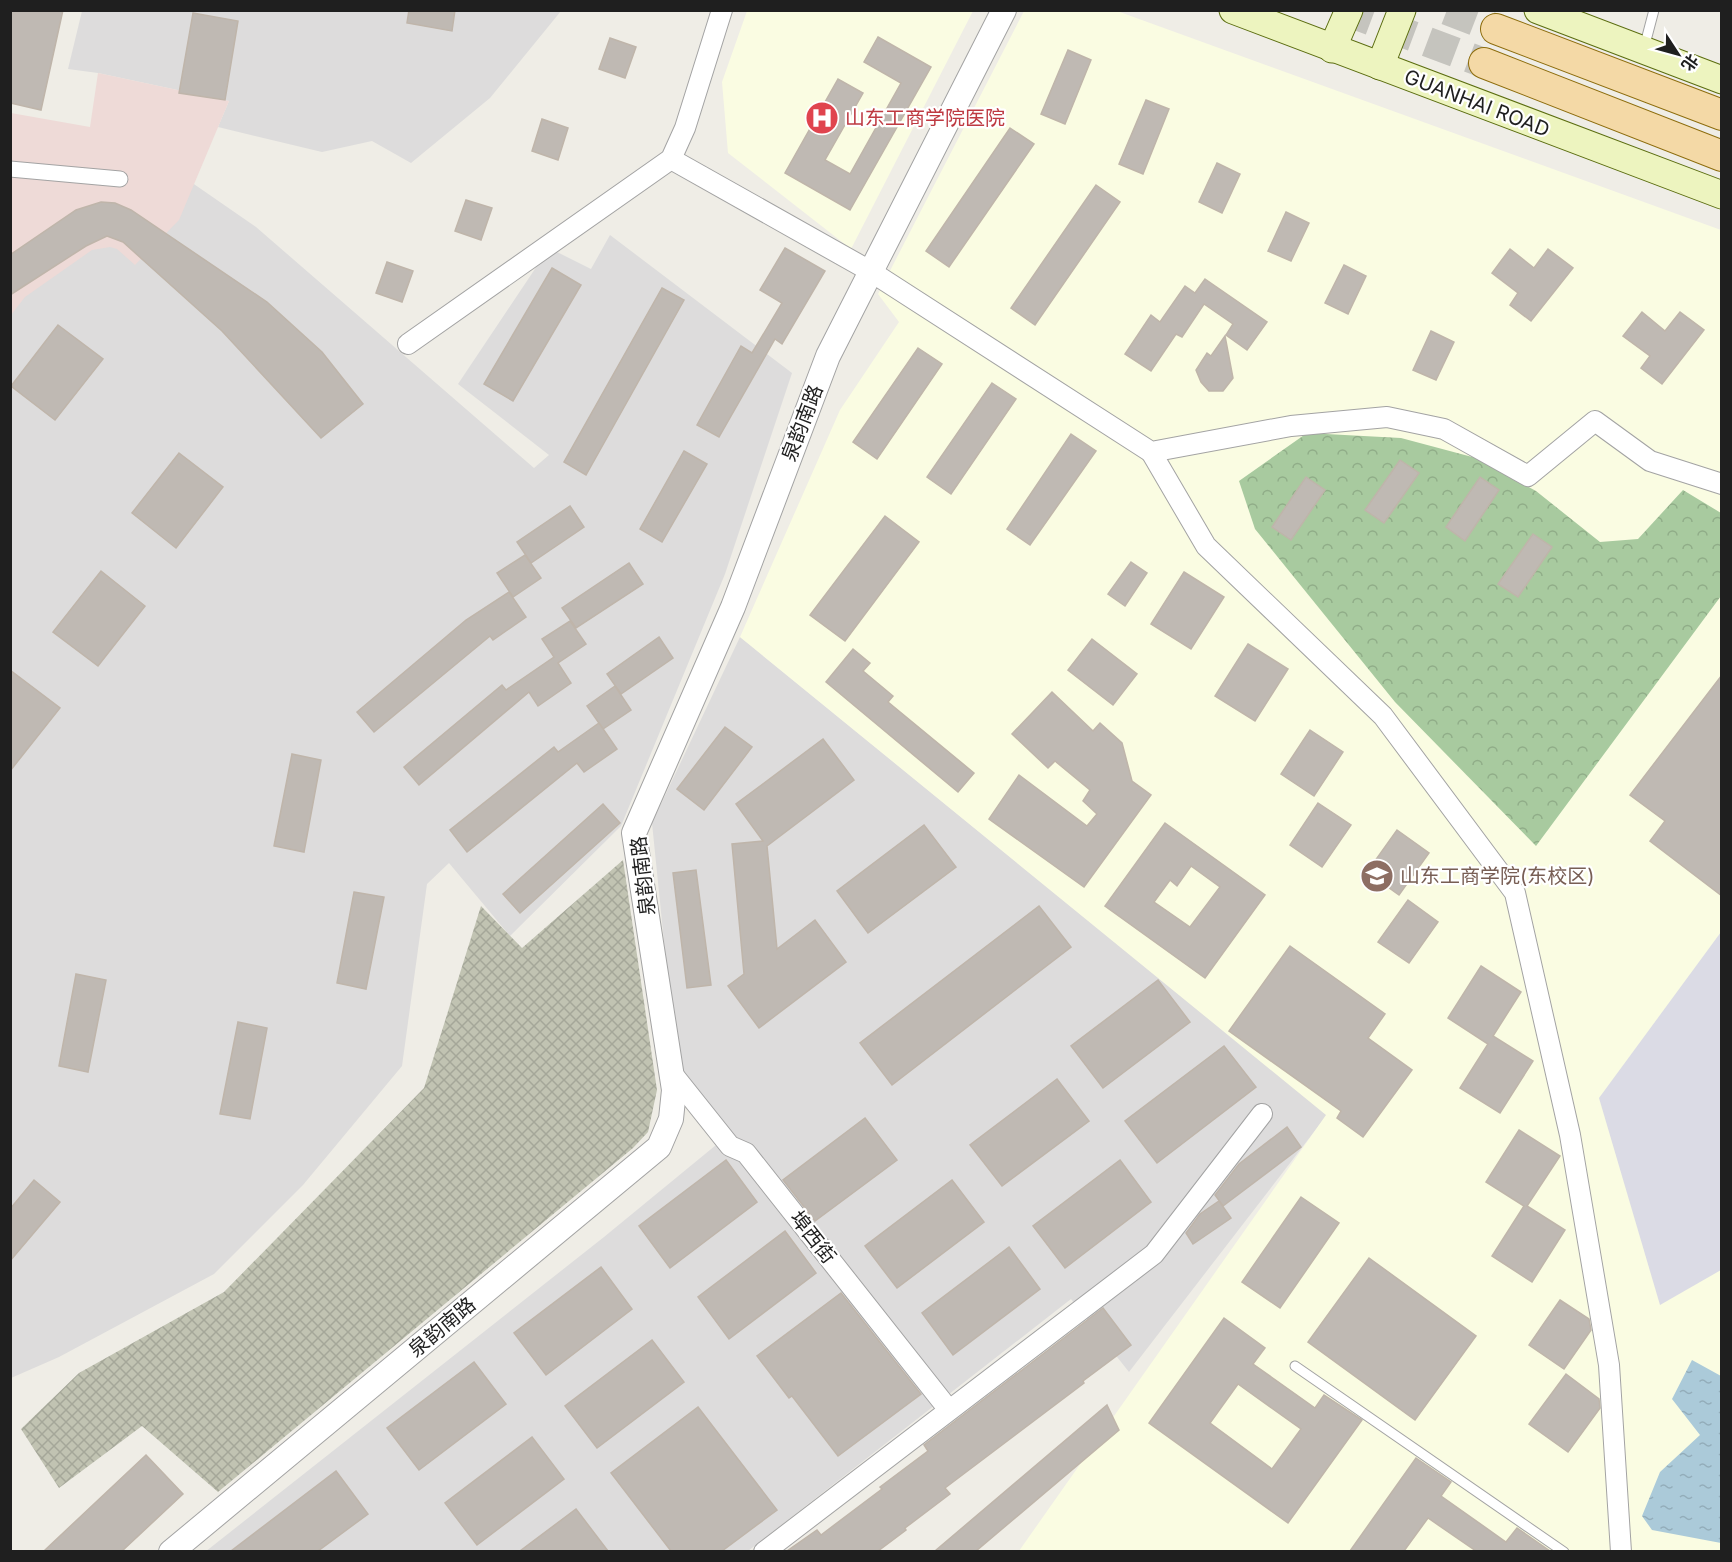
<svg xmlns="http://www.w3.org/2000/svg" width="1732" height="1562" font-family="Inter,'Noto Sans SC',sans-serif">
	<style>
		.residential { fill: #dddcdc }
		.commercial { fill: #eedad7 }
		.education { fill: #fafce2 }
		.construction { fill: url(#construction-cross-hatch) }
		.forest { fill: url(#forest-crowns) }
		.plaza { fill: #dbdbe5 }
		.water { fill: url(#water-ripples) }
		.building { fill: #bfb9b3; stroke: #bfb5aa; stroke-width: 1.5; fill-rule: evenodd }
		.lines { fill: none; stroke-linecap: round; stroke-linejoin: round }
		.primary-tunnel { stroke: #c5c4be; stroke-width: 30; stroke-dasharray: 30 15; stroke-linecap: butt }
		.service-casing { stroke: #a3a3a3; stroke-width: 11 }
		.pedestrian-casing { stroke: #a3a3a3; stroke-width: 17 }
		.minor-casing { stroke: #a3a3a3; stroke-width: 22 }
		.tertiary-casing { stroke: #a3a3a3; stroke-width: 26 }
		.secondary-casing { stroke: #5b6d0f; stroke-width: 29 }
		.primary-casing { stroke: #8d6d0d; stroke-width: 32 }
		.service { stroke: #fff; stroke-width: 9 }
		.pedestrian { stroke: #fff; stroke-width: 15 }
		.minor { stroke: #fff; stroke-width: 20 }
		.tertiary { stroke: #fff; stroke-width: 24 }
		.secondary { stroke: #edf4bf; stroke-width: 27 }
		.primary { stroke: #f4d9a6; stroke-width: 30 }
		.labels { text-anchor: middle; stroke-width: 4.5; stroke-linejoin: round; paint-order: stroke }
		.street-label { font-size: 20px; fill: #1f1f1f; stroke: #fff }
		.health-label { font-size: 20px; fill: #be3a42; stroke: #fff; text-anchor: start }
		.education-label { font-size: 20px; fill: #785e54; stroke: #fff; text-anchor: start }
	</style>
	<defs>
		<pattern id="construction-cross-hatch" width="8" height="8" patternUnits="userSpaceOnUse" patternTransform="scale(1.5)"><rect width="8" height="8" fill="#c1c3b2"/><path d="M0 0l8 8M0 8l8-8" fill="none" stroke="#a5a799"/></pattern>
		<pattern id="forest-crowns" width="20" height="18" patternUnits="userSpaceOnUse" patternTransform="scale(1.5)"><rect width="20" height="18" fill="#a8ca9f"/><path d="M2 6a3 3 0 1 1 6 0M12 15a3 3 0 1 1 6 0" fill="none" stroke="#90ad88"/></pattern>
		<pattern id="water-ripples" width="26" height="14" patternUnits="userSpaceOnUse" patternTransform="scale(1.5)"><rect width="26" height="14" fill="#abcad9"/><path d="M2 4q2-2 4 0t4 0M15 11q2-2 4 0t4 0" fill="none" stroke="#93adba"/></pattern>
	</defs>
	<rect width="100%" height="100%" fill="#efede6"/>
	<g class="residential">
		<path d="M82,11H561L490,98L411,163L372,141L322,152L218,127L229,101L98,73L68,69Z"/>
		<path d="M11,133L162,162L256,227L534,468L549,455L458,384L549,248L591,269L610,235L792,373L725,574L621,826L510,936L449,863L427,884L402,1066L303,1185L214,1274L59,1357L11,1378Z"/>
		<path d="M740,637L1327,1115L1129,1372L1071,1299L748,1551L205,1552L604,1237L727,1136L677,1070L652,823Z"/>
	</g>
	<path class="commercial" d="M98,73L229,101L179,220L135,265L117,249L110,247L92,250L25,297L11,315V113L90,127Z"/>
	<g class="education">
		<path d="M747,11H973L851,249L728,153L722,82Z"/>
		<path d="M1024,11H1117L1721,230V1551H1019L1326,1115L740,637L840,410L899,322L878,294Z"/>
	</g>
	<path class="construction" d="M623,860L657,1090L648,1132L633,1148L218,1492L142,1426L59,1488L21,1429L79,1373L224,1292L424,1088L481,906L522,948Z"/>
	<path class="forest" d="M1307,433L1401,438L1476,458L1536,491L1600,542L1638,539L1683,490L1721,513V596L1536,846L1395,702L1255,529L1239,481Z"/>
	<path class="plaza" d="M1721,932V1270L1660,1305L1599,1098Z"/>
	<path class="water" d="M1692,1360L1721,1376V1543L1652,1530L1642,1516L1660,1472L1700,1435L1672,1399Z"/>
	<g class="building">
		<path d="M10,10H63L41,110L10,103Z"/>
		<path d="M409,10H455L452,31L407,23Z"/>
		<path d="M193,13L238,21L225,100L179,93Z"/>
		<path d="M878,37L931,67L850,210L785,173L838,79L863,93L825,160L850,174L901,83L864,62Z"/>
		<path d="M610,38L636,47L625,78L599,69Z"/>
		<path d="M1068,50L1091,60L1065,124L1041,114Z"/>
		<path d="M1146,100L1169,109L1143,174L1119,164Z"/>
		<path d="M542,119L568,128L558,160L532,151Z"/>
		<path d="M1010,128L1034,144L949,267L926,251Z"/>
		<path d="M1217,163L1240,174L1222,213L1199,202Z"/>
		<path d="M1096,185L1120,202L1035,325L1011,308Z"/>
		<path d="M466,200L492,208L481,240L455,231Z"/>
		<path d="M101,202L115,203L131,210L267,302L322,352L363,404L321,438L222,331L123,242L107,236L86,246L10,295V255L76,210Z"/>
		<path d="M1286,212L1309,223L1291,261L1268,251Z"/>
		<path d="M785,248L825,271L782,344L775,339L719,437L697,425L741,346L752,353L782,303L760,290Z"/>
		<path d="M1510,249L1534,268L1548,249L1573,268L1531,321L1510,305L1518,293L1492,273Z"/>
		<path d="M387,262L413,271L402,302L376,293Z"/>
		<path d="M1344,265L1366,276L1348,314L1325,303Z"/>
		<path d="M552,268L581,285L513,401L484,384Z"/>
		<path d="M1205,279L1267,322L1247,350L1226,335L1233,324L1204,304L1182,337L1176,334L1151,371L1125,354L1151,315L1160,322L1185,286L1195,293Z"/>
		<path d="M662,288L684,300L586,475L564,462Z"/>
		<path d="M1642,312L1665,331L1680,312L1704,330L1662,384L1641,368L1650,356L1623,336Z"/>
		<path d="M58,325L103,359L55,420L11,386Z"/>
		<path d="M1431,331L1454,342L1436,380L1413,370Z"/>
		<path d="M1225,336L1233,378L1223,391H1209L1201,382L1196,370L1207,353L1211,356Z"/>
		<path d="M918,348L942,364L877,459L853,442Z"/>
		<path d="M992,383L1016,399L951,494L927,477Z"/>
		<path d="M1071,434L1096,451L1030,545L1007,529Z"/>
		<path d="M684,451L707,464L662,542L640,529Z"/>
		<path d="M179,453L223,487L176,548L132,513Z"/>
		<path d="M1400,460L1419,473L1384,523L1365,510Z"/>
		<path d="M1306,477L1325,490L1291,540L1272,527Z"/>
		<path d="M1480,477L1499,490L1465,541L1446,527Z"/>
		<path d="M570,506L584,527L531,563L517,542Z"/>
		<path d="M885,516L919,542L845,641L810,615Z"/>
		<path d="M1533,534L1552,547L1518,597L1498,584Z"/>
		<path d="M525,555L541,578L513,597L497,573Z"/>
		<path d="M1131,562L1147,573L1125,606L1108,594Z"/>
		<path d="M629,563L643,584L576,628L562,608Z"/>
		<path d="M101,571L145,606L98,666L53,632Z"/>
		<path d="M1184,572L1224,597L1191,649L1151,624Z"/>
		<path d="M509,592L526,617L493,640L490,636L374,732L357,712L466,620Z"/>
		<path d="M570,621L586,644L558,663L571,683L538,706L529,692L419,785L404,767L502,685L506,690L554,657L542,639Z"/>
		<path d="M659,637L673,658L621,694L607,674Z"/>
		<path d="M1092,639L1137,674L1113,705L1068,670Z"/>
		<path d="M1248,644L1288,669L1255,721L1215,696Z"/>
		<path d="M853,649L870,663L863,671L893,696L888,702L974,773L958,792L826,682Z"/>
		<path d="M10,670L60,708L10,771Z"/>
		<path d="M1722,675V896L1650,841L1665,821L1630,795Z"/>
		<path d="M615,686L631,710L603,729L587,706Z"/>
		<path d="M1052,692L1093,731L1100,723L1122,743L1132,781L1151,795L1084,887L989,819L1019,775L1087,826L1097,814L1083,801L1090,790L1055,761L1048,768L1012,734Z"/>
		<path d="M599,723L617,749L584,772L577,763L467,852L450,830L554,747L558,752Z"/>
		<path d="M725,727L752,747L704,810L677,789Z"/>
		<path d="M1310,730L1343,752L1314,796L1281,774Z"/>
		<path d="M823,739L854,780L767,846L777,949L815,920L846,962L759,1028L728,986L744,974L732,844L763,841L736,804Z"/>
		<path d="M292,754L321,760L304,852L274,846Z"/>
		<path d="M1318,803L1351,825L1322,867L1290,845Z"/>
		<path d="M603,804L620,823L520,913L503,894Z"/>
		<path d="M1165,823L1265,895L1205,978L1105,906ZM1191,866L1220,887L1190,927L1154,902L1170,880L1177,886Z"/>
		<path d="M924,825L956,867L868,933L837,891Z"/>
		<path d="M1397,830L1429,853L1399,895L1367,872Z"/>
		<path d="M696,870L711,985L687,988L673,873Z"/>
		<path d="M354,892L384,897L366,989L337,983Z"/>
		<path d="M1408,900L1438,922L1409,963L1378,942Z"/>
		<path d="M1039,906L1071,947L892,1085L860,1043Z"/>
		<path d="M1290,946L1385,1014L1368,1038L1412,1070L1363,1137L1337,1118L1341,1111L1229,1031Z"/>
		<path d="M1481,966L1521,992L1493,1036L1533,1061L1500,1113L1460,1088L1488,1044L1448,1018Z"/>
		<path d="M76,974L106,980L88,1072L59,1066Z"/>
		<path d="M1158,980L1190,1022L1103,1088L1071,1046Z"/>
		<path d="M238,1022L267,1028L250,1119L220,1114Z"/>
		<path d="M1224,1046L1256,1087L1157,1163L1125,1121Z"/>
		<path d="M1057,1079L1089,1121L1002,1186L970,1145Z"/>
		<path d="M865,1118L897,1160L815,1221L783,1180Z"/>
		<path d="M1287,1127L1301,1147L1223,1206L1215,1195L1239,1164Z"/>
		<path d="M1519,1130L1560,1156L1527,1206L1565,1230L1532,1282L1492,1256L1524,1206L1486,1182Z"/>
		<path d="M726,1160L757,1202L670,1268L639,1226Z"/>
		<path d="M1120,1160L1151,1202L1065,1268L1033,1226Z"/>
		<path d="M34,1180L60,1202L10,1261V1209Z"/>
		<path d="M952,1180L984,1222L897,1288L865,1246Z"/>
		<path d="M1301,1197L1339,1223L1280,1308L1242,1282Z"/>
		<path d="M1219,1201L1231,1218L1193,1244L1186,1233L1200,1214Z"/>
		<path d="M785,1231L816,1273L729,1339L698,1297Z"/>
		<path d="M1009,1247L1040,1289L953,1355L922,1313Z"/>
		<path d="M1369,1258L1476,1336L1415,1420L1308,1342Z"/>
		<path d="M601,1267L632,1309L546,1375L514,1333Z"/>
		<path d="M841,1293L921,1394L838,1456L792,1396L789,1398L757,1356Z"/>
		<path d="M1560,1300L1589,1319L1591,1330L1564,1369L1529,1345Z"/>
		<path d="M1103,1308L1131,1345L1083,1381L1084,1383L945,1488L950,1494L905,1528L906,1530L878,1551H787L817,1530L821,1535L882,1489L880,1487L928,1451L924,1445Z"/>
		<path d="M1224,1318L1265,1348L1253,1364L1315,1408L1324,1395L1362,1420L1288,1523L1149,1423ZM1238,1384L1301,1429L1272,1469L1210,1423Z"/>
		<path d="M652,1340L684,1382L597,1448L565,1406Z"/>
		<path d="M474,1362L506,1404L419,1470L387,1428Z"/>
		<path d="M1566,1374L1599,1399L1600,1408L1568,1452L1529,1424Z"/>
		<path d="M1107,1405L1119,1430L976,1551H935Z"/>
		<path d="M698,1407L777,1510L722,1551H671L611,1473Z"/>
		<path d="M532,1437L564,1479L477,1545L445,1503Z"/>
		<path d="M146,1455L183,1494L122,1551H44Z"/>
		<path d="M1416,1458L1451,1482L1441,1496L1506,1542L1517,1528L1550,1551H1476L1428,1518L1404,1551H1350Z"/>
		<path d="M336,1471L368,1514L318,1551H231Z"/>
		<path d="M576,1509L608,1551H520Z"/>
	</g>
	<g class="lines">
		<g class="primary-tunnel">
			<path d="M1343,10L1484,63"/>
			<path d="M1447,10L1496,29"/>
		</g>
		<defs>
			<g id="service">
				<path d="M1644,48L1654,10"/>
				<path d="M1295,1366L1564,1552"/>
			</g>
			<path id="pedestrian" d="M10,169L120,179"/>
			<g id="minor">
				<path d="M671,159L870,271L1151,452L1291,426L1387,417L1444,429L1528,476L1595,421L1650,461L1722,484"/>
				<path d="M408,344L671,159L685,128L722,10"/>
				<path d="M1151,452L1206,546L1383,716L1515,893L1570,1135L1609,1365L1621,1552"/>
				<path d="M671,1072L730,1146L746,1153L949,1410"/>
				<path d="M764,1552L1154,1254L1262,1114"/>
			</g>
			<path id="tertiary" d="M171,1552L659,1147L671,1119L674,1090L634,833L733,607L828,356L1004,10"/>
			<g id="secondary">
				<path d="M1233,10L1722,195"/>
				<path d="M1538,10L1722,80"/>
				<path d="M1332,49L1349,10"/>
				<path d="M1380,66L1402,10"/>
			</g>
			<g id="primary">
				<path d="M1496,29L1722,115"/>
				<path d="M1484,63L1722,156"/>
			</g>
		</defs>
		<use href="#service" class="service-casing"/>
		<use href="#pedestrian" class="pedestrian-casing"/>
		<use href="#minor" class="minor-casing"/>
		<use href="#tertiary" class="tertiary-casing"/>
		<use href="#secondary" class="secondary-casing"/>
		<use href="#primary" class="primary-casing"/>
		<use href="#service" class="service"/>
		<use href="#pedestrian" class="pedestrian"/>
		<use href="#minor" class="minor"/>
		<use href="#tertiary" class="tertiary"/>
		<use href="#secondary" class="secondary"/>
		<use href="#primary" class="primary"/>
	</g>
	<defs>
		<symbol id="hospital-disc" viewBox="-11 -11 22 22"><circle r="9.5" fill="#e0444e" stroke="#fff"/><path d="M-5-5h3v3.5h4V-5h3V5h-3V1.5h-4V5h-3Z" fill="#fff"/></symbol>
		<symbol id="university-disc" viewBox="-11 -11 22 22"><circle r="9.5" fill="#8d6e63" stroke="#fff"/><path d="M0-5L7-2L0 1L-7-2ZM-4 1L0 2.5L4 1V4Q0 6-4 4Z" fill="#fff"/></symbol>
	</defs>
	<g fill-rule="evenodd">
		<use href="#hospital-disc" x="803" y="99" width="38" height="38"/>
		<use href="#university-disc" x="1358" y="857" width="38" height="38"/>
	</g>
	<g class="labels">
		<g class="street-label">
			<text transform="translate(1477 103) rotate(21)" y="7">GUANHAI ROAD</text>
			<text transform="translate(802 423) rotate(-69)" y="7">泉韵南路</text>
			<text transform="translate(643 876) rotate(-97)" y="7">泉韵南路</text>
			<text transform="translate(813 1237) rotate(52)" y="7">埠西街</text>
			<text transform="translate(442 1327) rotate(-40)" y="7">泉韵南路</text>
		</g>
		<g class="health-label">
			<text x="845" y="125">山东工商学院医院</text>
		</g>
		<g class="education-label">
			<text x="1400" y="883">山东工商学院(东校区)</text>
		</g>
	</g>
	<rect width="1732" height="1562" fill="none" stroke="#1f1f1f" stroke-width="24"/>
	<g transform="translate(1678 54) rotate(126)" stroke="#ffffff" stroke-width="4.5" paint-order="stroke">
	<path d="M0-4.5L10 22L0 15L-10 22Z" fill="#1f1f1f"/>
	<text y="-9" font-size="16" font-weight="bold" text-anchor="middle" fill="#1f1f1f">北</text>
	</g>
</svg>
